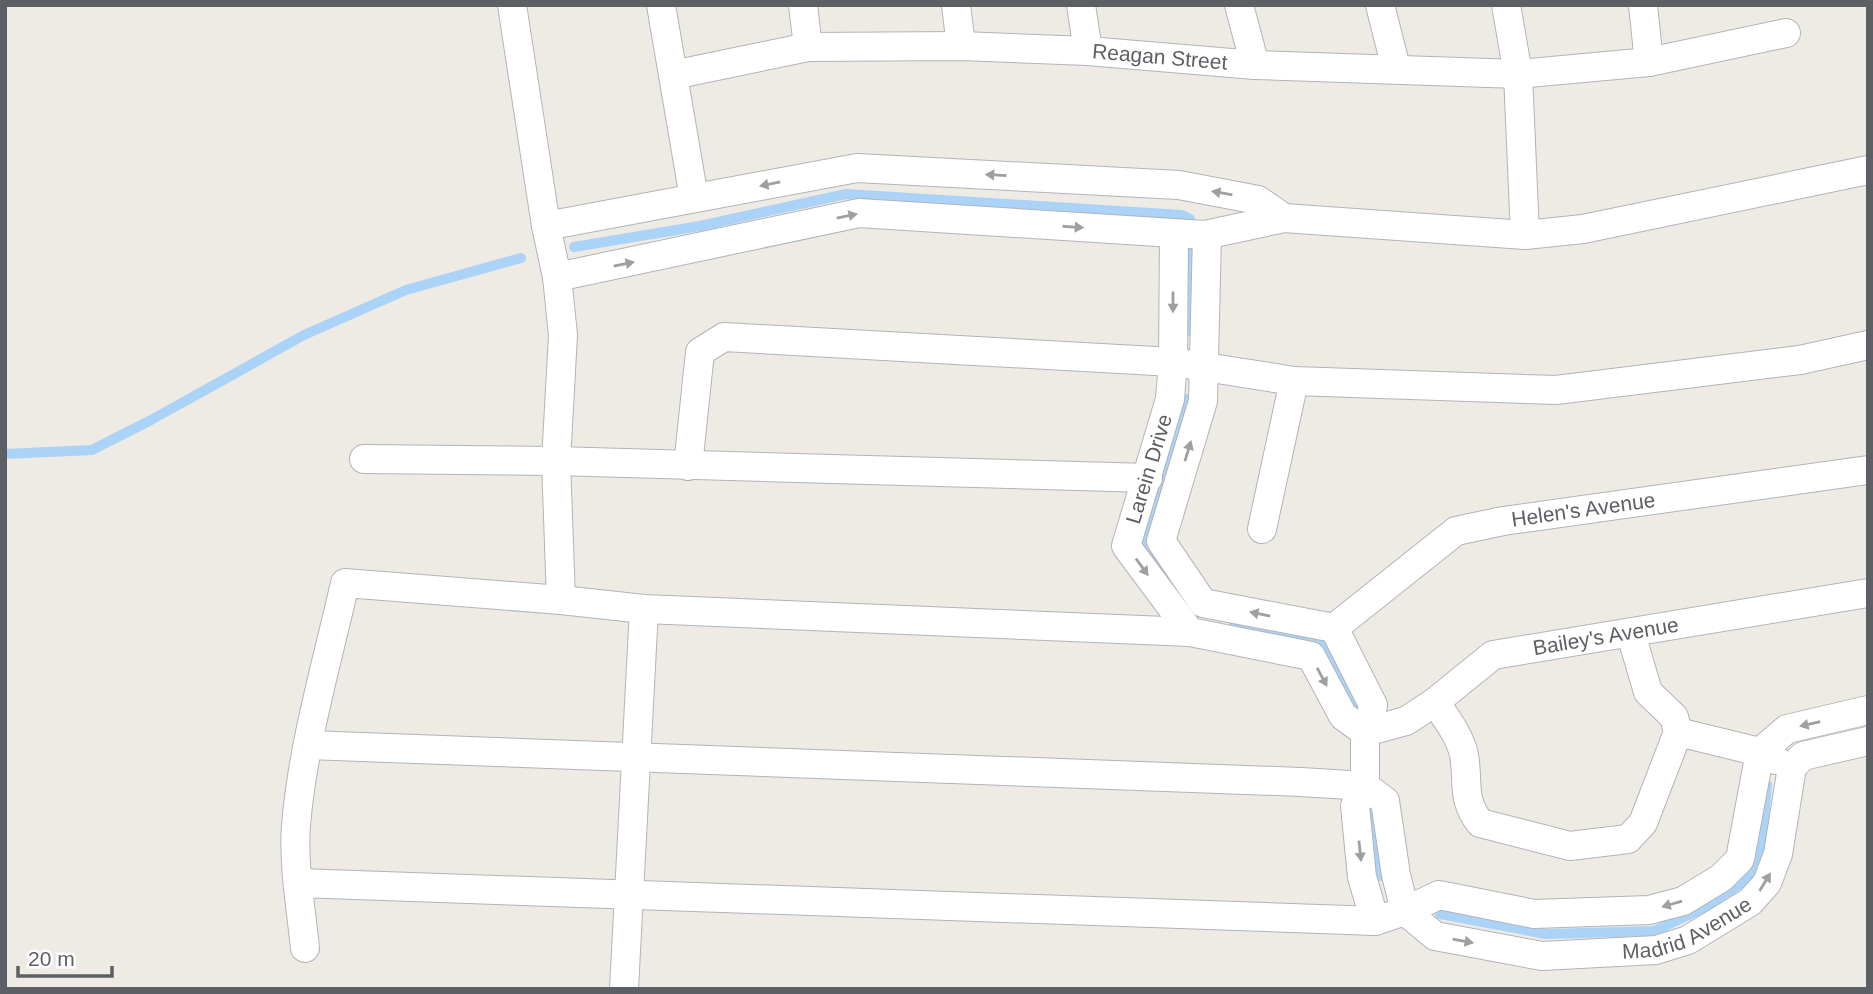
<svg xmlns="http://www.w3.org/2000/svg" width="1873" height="994" font-family="Arial,sans-serif">
	<style>
		.lines { fill: none; stroke-linecap: round; stroke-linejoin: round }
		.stream { stroke: #abd2f7; stroke-width: 10 }
		.minor-casing { stroke: #b1b4b8; stroke-width: 30 }
		.minor { stroke: #fff; stroke-width: 28 }
		.oneway { fill: #9d9fa1 }
		.labels { text-anchor: middle; stroke-width: 7; stroke-linejoin: round; paint-order: stroke }
		.street-label { font-size: 21px; fill: #5c5f63; stroke: #fff }
	</style>
	<rect width="100%" height="100%" fill="#edebe4"/>
	<g class="lines">
		<g class="stream">
			<path d="M574,247L700,226L846,194L1182,215L1190,219V331"/>
			<path d="M5,454L92,450L151,420L304,335L406,290L521,258"/>
			<path d="M1176,589L1144,544L1187,399"/>
			<path d="M1234,623L1320,642L1353,704"/>
			<path d="M1370,809L1380,876"/>
			<path d="M1440,914L1546,934L1654,931L1704,908L1753,875L1761,849L1767,785"/>
		</g>
		<defs>
			<g id="minor">
				<path d="M512,5L546,226L557,277L563,335L556,461L561,600"/>
				<path d="M661,5L694,198"/>
				<path d="M803,5L808,47"/>
				<path d="M956,5L961,46"/>
				<path d="M1081,5L1088,51"/>
				<path d="M1239,5L1255,65"/>
				<path d="M1380,5L1396,68"/>
				<path d="M1506,5L1518,74L1525,235"/>
				<path d="M1643,5L1649,62"/>
				<path id="s1" d="M673,75L808,47L961,46L1088,51L1255,65L1518,74L1649,62L1786,33"/>
				<path d="M546,226L857,168L1179,185L1258,200L1284,218"/>
				<path d="M1174,234L1173,362L1170,399L1126,546L1190,632L1311,656L1343,716L1365,732"/>
				<path d="M1207,235L1203,401L1161,541L1203,603L1334,628L1373,705L1371,717L1365,732V786L1355,806L1362,877L1375,921"/>
				<path d="M557,277L859,213L1205,235L1284,218L1525,235L1583,229L1868,170"/>
				<path d="M364,459L556,461L1148,478"/>
				<path d="M688,466L700,352L724,337L1173,362L1294,381L1556,390L1800,360L1868,345"/>
				<path d="M1262,529L1294,381"/>
				<path id="s2" d="M1334,628L1456,531L1503,521L1868,470"/>
				<path d="M1435,702C1446,718 1460,736 1464,755C1469,784 1461,798 1480,823L1570,846L1628,839L1643,823L1678,732L1674,717L1648,692L1631,634"/>
				<path id="s3" d="M1365,732L1406,721L1435,702L1493,655L1868,593"/>
				<path d="M1678,732L1760,752L1776,760"/>
				<path d="M308,745L1301,782L1365,786L1385,801L1396,875L1405,911"/>
				<path d="M299,883L1375,921L1405,911L1439,895L1534,914L1649,910L1683,901L1721,878L1740,859L1760,752L1787,729L1868,710"/>
				<path id="s4" d="M1405,911L1435,936L1542,956L1656,950L1688,940L1750,902L1767,883L1778,854L1792,767L1803,756L1868,741"/>
				<path d="M305,948C301,908 293,865 296,825C303,743 327,663 345,583L561,600L644,609L1190,632"/>
				<path d="M624,989L644,609"/>
			</g>
		</defs>
		<use href="#minor" class="minor-casing"/>
		<use href="#minor" class="minor"/>
	</g>
	<defs><path id="oneway-solid" d="M-6-.8H1V-3.2L6.5 0L1 3.2V.8H-6Z" transform="scale(1.75)"/></defs>
	<g class="oneway">
		<use href="#oneway-solid" transform="translate(996 175) rotate(-177)"/>
		<use href="#oneway-solid" transform="translate(770 184) rotate(169)"/>
		<use href="#oneway-solid" transform="translate(1222 193) rotate(-170)"/>
		<use href="#oneway-solid" transform="translate(847 216) rotate(-12)"/>
		<use href="#oneway-solid" transform="translate(1073 227) rotate(4)"/>
		<use href="#oneway-solid" transform="translate(624 264) rotate(-12)"/>
		<use href="#oneway-solid" transform="translate(1173 302) rotate(90)"/>
		<use href="#oneway-solid" transform="translate(1188 451) rotate(-73)"/>
		<use href="#oneway-solid" transform="translate(1142 567) rotate(54)"/>
		<use href="#oneway-solid" transform="translate(1260 614) rotate(-169)"/>
		<use href="#oneway-solid" transform="translate(1322 677) rotate(62)"/>
		<use href="#oneway-solid" transform="translate(1810 724) rotate(167)"/>
		<use href="#oneway-solid" transform="translate(1360 851) rotate(84)"/>
		<use href="#oneway-solid" transform="translate(1765 882) rotate(-59)"/>
		<use href="#oneway-solid" transform="translate(1672 904) rotate(164)"/>
		<use href="#oneway-solid" transform="translate(1463 941) rotate(10)"/>
	</g>
	<g class="labels">
		<g class="street-label">
			<text dy="7" stroke="none"><textPath href="#s1" startOffset="490">Reagan Street</textPath></text>
			<text transform="translate(1149 469) rotate(-73)" y="7">Larein Drive</text>
			<text dy="7" stroke="none"><textPath href="#s2" startOffset="285">Helen's Avenue</textPath></text>
			<text dy="7" stroke="none"><textPath href="#s3" startOffset="266">Bailey's Avenue</textPath></text>
			<text dy="7" stroke="none"><textPath href="#s4" startOffset="298">Madrid Avenue</textPath></text>
		</g>
	</g>
	<rect width="1873" height="994" fill="none" stroke="#5c5f63" stroke-width="14"/>
	<path d="M18 966v10h94v-10" fill="none" stroke="#5c5f63" stroke-width="3.5"/>
	<text x="28" y="966" font-size="21" fill="#5c5f63" stroke="#ffffff" stroke-width="5" paint-order="stroke">20 m</text>
</svg>
